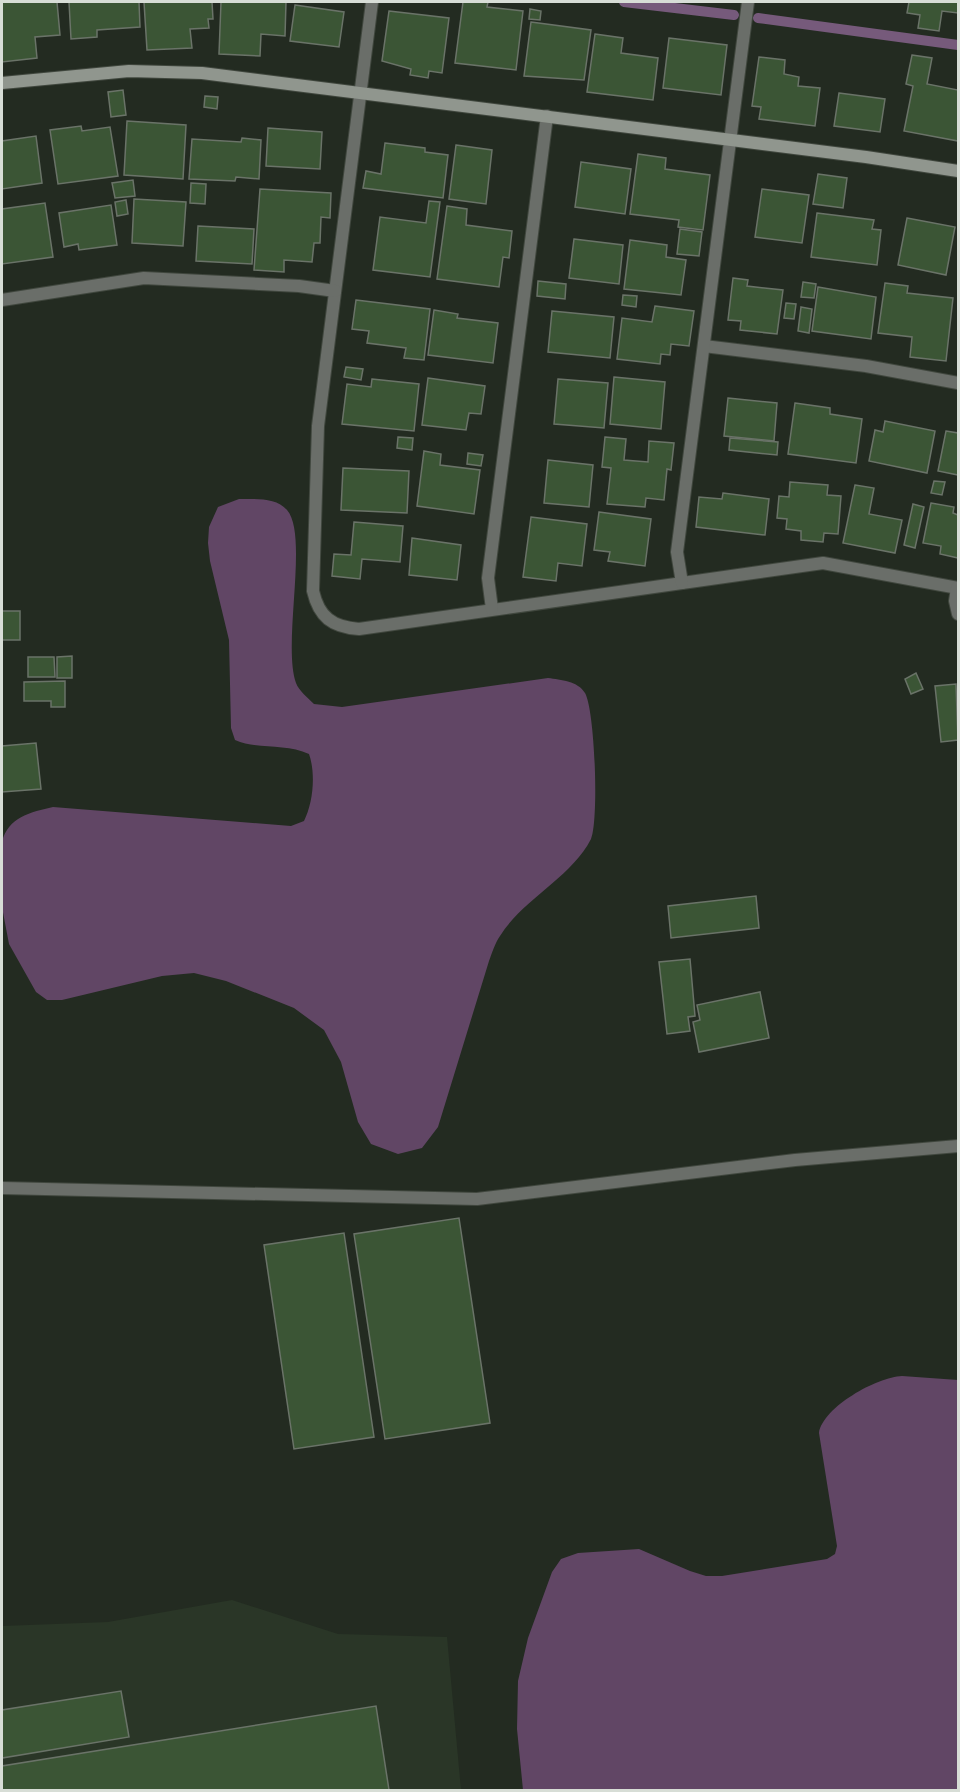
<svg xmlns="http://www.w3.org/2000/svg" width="960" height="1792" font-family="'Titillium Web',sans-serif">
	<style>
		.built { fill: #2a3627 }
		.forest { fill: #614665 }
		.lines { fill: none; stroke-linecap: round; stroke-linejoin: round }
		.stream { stroke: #765a7b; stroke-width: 10 }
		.building { fill: #3b5535; stroke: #6a7368; stroke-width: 1.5 }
		.street-casing { stroke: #40473e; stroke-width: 14 }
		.secondary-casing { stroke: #40473e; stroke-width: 14 }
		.street { stroke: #6a6e69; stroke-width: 12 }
		.secondary { stroke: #90968e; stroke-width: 12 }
	</style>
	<rect width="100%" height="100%" fill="#232b21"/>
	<path class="built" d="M232,1600L338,1634L447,1637L461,1790H2V1626L108,1622Z"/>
	<g class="forest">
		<path d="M239,499C255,499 276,497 287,510C309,535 282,644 296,683C299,691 308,698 314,704L342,707L548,678C561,680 578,681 585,693C595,710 599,821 591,839C571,878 523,899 500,936C495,943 492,953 489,961L438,1127L422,1148L398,1154L371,1144L358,1122L341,1062L324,1030L294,1008L226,981L194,973L162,976L62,1000H47L36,992L9,944L2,907V842C8,817 31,812 53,807L291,826L304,821C313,803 316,774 309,754C286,743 258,750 235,740L231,728L229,640L210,561L208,543L209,527L218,507Z"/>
		<path d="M902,1376L958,1380V1790H523L517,1729L518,1681L528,1638L552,1572L561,1559L578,1553L639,1549L690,1571L706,1576H722L827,1559L835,1554L837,1546L819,1433C823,1407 877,1377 902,1376Z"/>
	</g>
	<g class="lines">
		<g class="stream">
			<path d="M624,2L734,15"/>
			<path d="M758,18L958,45"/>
		</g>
	</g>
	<g class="building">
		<path d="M2,2H57L60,35L35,37L37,58L2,62Z"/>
		<path d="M69,2H139L140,27L97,30V37L71,39Z"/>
		<path d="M144,2H212L213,19H208L209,28L190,29L192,48L147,50Z"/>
		<path d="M221,2H286L285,36L261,34L260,56L219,54Z"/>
		<path d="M463,2H488L487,7L523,11L516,70L455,63Z"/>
		<path d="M909,2H958V13L942,11L939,31L918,28L920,15L907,13Z"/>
		<path d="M295,5L344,12L339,47L290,41Z"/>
		<path d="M530,9L541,11L540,20L529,19Z"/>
		<path d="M389,11L449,18L442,73L429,71L428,78L410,75L411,69L382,61Z"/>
		<path d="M531,22L591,30L584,80L524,76Z"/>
		<path d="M595,34L623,38L621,53L658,58L653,100L587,92Z"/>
		<path d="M669,38L727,45L721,95L663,88Z"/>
		<path d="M912,55L932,58L927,84L958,90V141L904,131L913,86L906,84Z"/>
		<path d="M759,57L785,60L784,74L799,77L798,86L820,88L815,126L759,119L761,107L752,106Z"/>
		<path d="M123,90L126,115L111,117L108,92Z"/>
		<path d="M839,93L885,99L880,132L834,126Z"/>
		<path d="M205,96L218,97L217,109L204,107Z"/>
		<path d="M127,121L186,125L183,179L124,175Z"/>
		<path d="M81,126L82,131L110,127L118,176L58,184L50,130Z"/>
		<path d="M268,128L322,132L320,169L266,166Z"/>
		<path d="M36,136L42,183L2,189V141Z"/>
		<path d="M242,138L261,140L259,179L236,177L235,181L189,179L192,139L241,142Z"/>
		<path d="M385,143L425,148V152L448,155L443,198L363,188L366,171L381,174Z"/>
		<path d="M456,145L492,150L486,204L449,199Z"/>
		<path d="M638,154L666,158L665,169L710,175L703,230L678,227L679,220L630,214Z"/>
		<path d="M581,162L631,169L625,214L575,207Z"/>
		<path d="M818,174L847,178L843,208L813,204Z"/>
		<path d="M133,180L135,196L115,198L112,183Z"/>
		<path d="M191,183L206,184L205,204L190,203Z"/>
		<path d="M260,189L331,193L330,218L321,217L320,243H314L312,262L284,260V272L254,270Z"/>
		<path d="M762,189L809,195L802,243L755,237Z"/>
		<path d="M134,199L186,202L183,246L132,243Z"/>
		<path d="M126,200L128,214L117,216L115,202Z"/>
		<path d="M429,201L440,202L430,277L373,270L380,217L426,223Z"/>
		<path d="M45,203L53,257L2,264V209Z"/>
		<path d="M111,205L117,245L79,250L78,244L64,247L59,213Z"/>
		<path d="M447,206L467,209L466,225L512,231L509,258L503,257L499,287L437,279Z"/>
		<path d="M817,213L874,220L872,229L881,230L877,265L811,257Z"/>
		<path d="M907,218L955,227L946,275L898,265Z"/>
		<path d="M198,226L254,229L252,264L196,261Z"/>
		<path d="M680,229L702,232L699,256L677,254Z"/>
		<path d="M574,239L623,245L619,284L569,278Z"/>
		<path d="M630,240L667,245L666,257L686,260L681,295L624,289Z"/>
		<path d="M733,278L748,280L747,286L783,290L777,334L740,330L741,321L728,320Z"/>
		<path d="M538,281L566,284L565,299L537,296Z"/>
		<path d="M803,282L816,284L814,298L801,297Z"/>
		<path d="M885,283L908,286L907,293L953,298L946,361L910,357L912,337L878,333Z"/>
		<path d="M818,287L876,297L871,339L812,331Z"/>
		<path d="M623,295L637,296L636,307L622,305Z"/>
		<path d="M356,300L430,309L424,360L404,358L406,348L367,343L369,331L352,329Z"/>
		<path d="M786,303L796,304L794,319L784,318Z"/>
		<path d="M655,306L694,311L689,346L671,344L670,355L661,354L660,364L617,359L622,318L652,322Z"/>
		<path d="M801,307L812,309L809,333L798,331Z"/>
		<path d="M434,310L458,314L457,318L498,323L493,363L428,355Z"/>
		<path d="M552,311L614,317L610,358L548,352Z"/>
		<path d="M346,367L363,369L361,380L344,377Z"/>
		<path d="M614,377L665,382L661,429L610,424Z"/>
		<path d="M428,378L485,386L481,414L469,413L466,430L422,425Z"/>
		<path d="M372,379L419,384L414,431L342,424L347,384L371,387Z"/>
		<path d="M558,379L608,383L604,428L554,424Z"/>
		<path d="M728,398L777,403L774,441L724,436Z"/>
		<path d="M795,403L830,408V414L862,419L856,463L788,454Z"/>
		<path d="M885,421L935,431L927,473L869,461L875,430L883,432Z"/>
		<path d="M946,431L958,433V475L938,471Z"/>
		<path d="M398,437L413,438L412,450L397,448Z"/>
		<path d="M605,437L626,439L624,460L648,462L649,441L674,443L671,470L667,469L664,500L646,498L645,507L607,504L611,468L602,467Z"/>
		<path d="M730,438L778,442L777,455L729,450Z"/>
		<path d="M424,451L441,454L440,465L480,470L474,514L417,506Z"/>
		<path d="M468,453L483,455L481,466L467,464Z"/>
		<path d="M548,460L593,465L589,507L544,503Z"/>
		<path d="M343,468L409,471L407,513L341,510Z"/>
		<path d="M934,481L945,482L942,495L931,493Z"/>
		<path d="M790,482L828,485L827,495L841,496L838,534L824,533L823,542L801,540V531L786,529L787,519L777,518L779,496L789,497Z"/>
		<path d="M855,485L874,488L869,514L902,520L895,553L843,543Z"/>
		<path d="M723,493L769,499L765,535L696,527L699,497L722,499Z"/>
		<path d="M931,503L954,507L953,513L958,515V558L940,554L941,546L923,543Z"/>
		<path d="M913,504L924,507L915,548L904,545Z"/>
		<path d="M599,512L651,519L645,566L608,561L610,552L594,550Z"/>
		<path d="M531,517L587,524L582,566L558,563L556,581L523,577Z"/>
		<path d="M354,522L403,526L400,562L362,559L360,579L332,576L334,554L351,555Z"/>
		<path d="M412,538L461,545L457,580L409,575Z"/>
		<rect x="2" y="611" width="18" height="29"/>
		<path d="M72,656V678H57V657Z"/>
		<path d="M28,657H54L55,677H28Z"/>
		<path d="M916,673L923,689L911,694L905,679Z"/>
		<path d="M65,681V707H51V701H24V682Z"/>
		<path d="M956,684L958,740L941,742L935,686Z"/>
		<path d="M36,743L41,789L2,792V746Z"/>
		<path d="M756,896L759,928L671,938L668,906Z"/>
		<path d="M690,959L695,1016L688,1017L690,1031L667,1034L659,962Z"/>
		<path d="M760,992L769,1038L699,1052L693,1022L700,1020L697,1005Z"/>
		<path d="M459,1218L490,1423L385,1439L354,1234Z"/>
		<path d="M344,1233L374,1437L294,1449L264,1245Z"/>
		<path d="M121,1691L129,1737L2,1758V1710Z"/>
		<path d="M376,1706L389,1790H2V1766Z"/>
	</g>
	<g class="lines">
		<defs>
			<g id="street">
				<path d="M372,2L318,426L313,591C319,617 332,627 359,629L823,563L958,588"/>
				<path d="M2,300L144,278L299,286L335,291"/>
				<path d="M704,346L866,366L958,383"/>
				<path d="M682,583L677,552L748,2"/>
				<path d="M957,588L955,601L958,614"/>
				<path d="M492,609L488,578L547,116"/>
				<path d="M2,1188L477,1199L795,1160L958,1146"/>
			</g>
			<path id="secondary" d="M2,83L129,71L202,73L866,157L958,171"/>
		</defs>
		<use href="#street" class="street-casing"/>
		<use href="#secondary" class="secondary-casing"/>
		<use href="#street" class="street"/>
		<use href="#secondary" class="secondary"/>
	</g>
	<rect width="960" height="1792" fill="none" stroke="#d7ddd6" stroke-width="6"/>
</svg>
